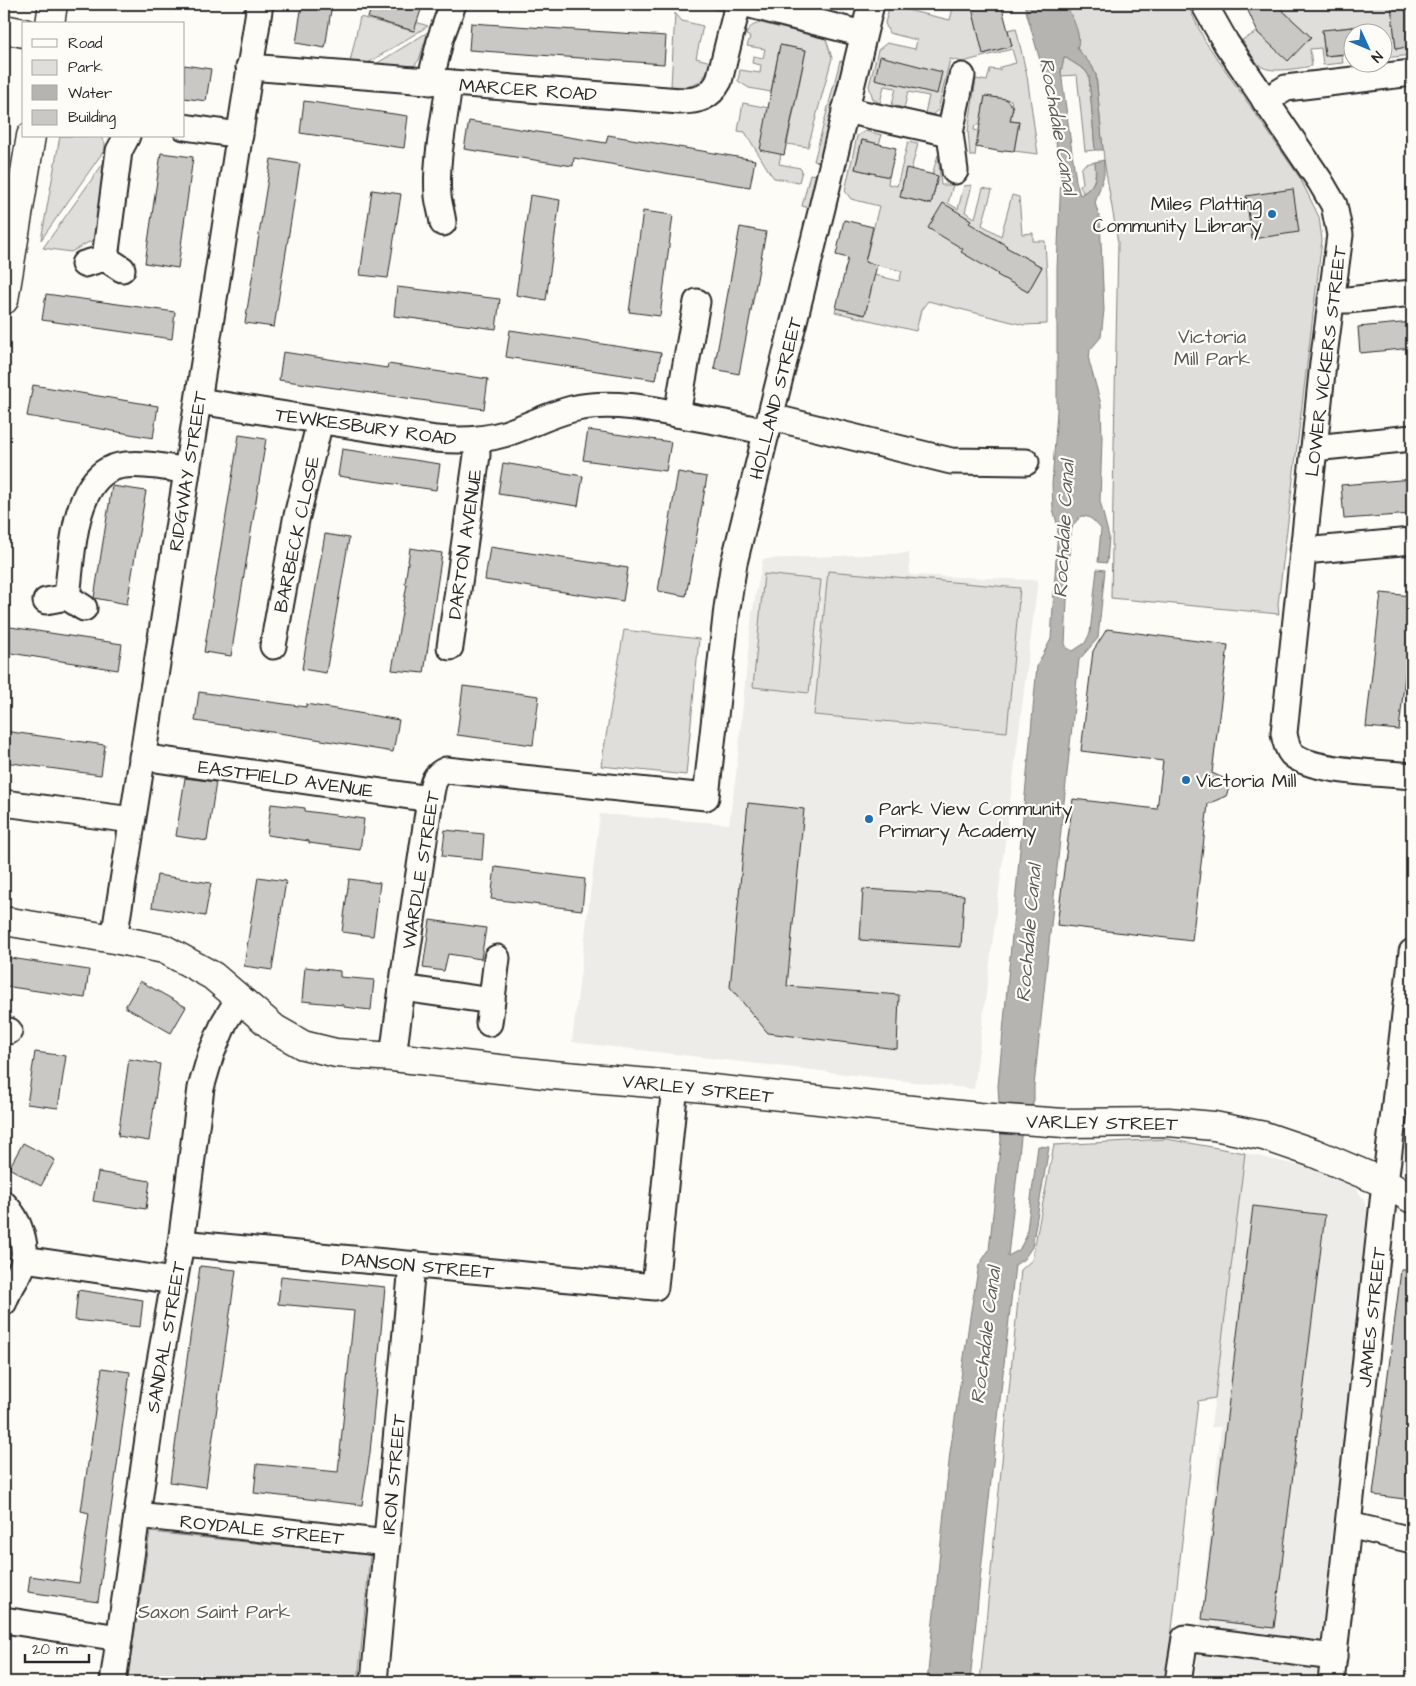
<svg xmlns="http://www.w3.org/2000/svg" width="1416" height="1686" font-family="'Architects Daughter',sans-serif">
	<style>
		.built { fill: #edece8 }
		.green { fill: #dfdeda; stroke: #858482; fill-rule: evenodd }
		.water { fill: #b5b4b1; stroke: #7e7d7b }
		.building { fill: #c9c8c4; stroke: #2b2b2b }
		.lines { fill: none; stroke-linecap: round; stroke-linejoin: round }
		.minor-casing { stroke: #2b2b2b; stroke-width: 29 }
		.tertiary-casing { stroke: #2b2b2b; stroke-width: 31 }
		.minor { stroke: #fdfcf7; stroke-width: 25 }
		.tertiary { stroke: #fdfcf7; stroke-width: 28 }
		.poi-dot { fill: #1f6fb2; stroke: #fdfcf7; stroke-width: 2 }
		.labels { text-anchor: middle; stroke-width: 4.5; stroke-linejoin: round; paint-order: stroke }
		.street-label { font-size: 19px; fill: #2b2b2b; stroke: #fdfcf7 }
		.poi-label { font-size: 19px; fill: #2b2b2b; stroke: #fdfcf7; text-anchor: start }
		.park-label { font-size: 19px; fill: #585857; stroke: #fdfcf7 }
		.water-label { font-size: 20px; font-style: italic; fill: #5b5b5a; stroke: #fdfcf7 }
	</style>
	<rect width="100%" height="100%" fill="#fdfcf7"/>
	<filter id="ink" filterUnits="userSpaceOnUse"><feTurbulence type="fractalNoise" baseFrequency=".02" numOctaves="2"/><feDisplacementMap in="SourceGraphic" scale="10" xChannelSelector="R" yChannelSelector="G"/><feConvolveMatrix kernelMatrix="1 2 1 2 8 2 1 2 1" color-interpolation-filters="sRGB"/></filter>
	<g filter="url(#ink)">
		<g class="built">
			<path d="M909,553L910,575L1038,580L974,1089L572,1042L600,814L729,824L736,775L752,613L763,559Z"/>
			<path d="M1245,1153L1330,1173L1346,1181L1356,1189L1363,1198L1367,1210L1316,1682H1195L1221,1427H1211Z"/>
		</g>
		<g class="green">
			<path d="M376,4L390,5L388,13L428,26L368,63L350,62L360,17L413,31L375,7Z"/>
			<path d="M694,4H723L722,11Z"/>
			<path d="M890,4H895L894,7L950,20L954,4H971L984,54L1012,46L1008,30L1016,28L1027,76L1038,154L1014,151L1019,122L1010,121L1011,117H1008L1013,110L1011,100L985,96L980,125H975L974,130L978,131L975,156H970L968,131L976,79L987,81L990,69L1000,70V67L1016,63L1012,49L963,62L950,59L938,110L932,115L925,113L929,96L908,92L904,108L892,105L896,88L884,86L880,103L873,99L869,86L878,50L887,43L915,49L917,40L889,33L885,23Z"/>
			<path d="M1066,4H1187L1205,41L1300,178L1319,217L1322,240L1278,604L1279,614L1111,598L1118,243L1104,160L1096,75L1092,66L1076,48L1078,36Z"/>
			<path d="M1290,4H1391L1396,48L1406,47L1407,52L1412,51V55L1384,58V32H1357L1356,26L1322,31L1325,56L1342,55L1343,63L1323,65L1321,48L1310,49L1312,66C1300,68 1270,74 1261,66C1253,60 1248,49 1242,40L1259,31L1254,23ZM1284,12L1311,37L1261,36Z"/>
			<path d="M675,13L682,21L703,26L696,58L711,62C703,85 694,88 671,86Z"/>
			<path d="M761,23L826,39L832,58L808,147L787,144L806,50L780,45L771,92L749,88L738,81L740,70L760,73L761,65L752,63L753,56L763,58L765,49L747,46L750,37L746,35C749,26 753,25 761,23Z"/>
			<path d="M428,32L419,60L414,66L376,64Z"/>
			<path d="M1064,58H1066L1085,70L1089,76L1095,150L1085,151L1077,75L1061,76V72Z"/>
			<path d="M840,61L845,62L820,162L814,161Z"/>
			<path d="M743,103L769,108L781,154L779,164L800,168L802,171L799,182L774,178L770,173L745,132L738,131Z"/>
			<path d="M865,131L882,135L879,144L862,140L855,169L889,177L888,184L897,186L908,142L918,144L911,170L906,169L900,197L931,204L938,177L932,175L938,155L941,185H953L948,203L958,209L964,186L972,185L965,212L975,218L983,188L992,190L982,225L1001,236L1012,195L1019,197L1022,234L1033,233V241H1045L1047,278V324L1024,325L928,301L921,310L916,331L835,312L836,308L865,315L873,280L844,273L845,268L899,281L902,271L865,262L879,206L851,199L845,191L857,136ZM944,204L971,220L956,244ZM999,241L1007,246L993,270L997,244ZM1011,250L1042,267L1028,292L998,275Z"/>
			<path d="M60,136H100L105,143V149L41,240Z"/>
			<path d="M107,158L95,230L101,234L95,246L89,242L71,252L43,248Z"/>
			<path d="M1095,162C1096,176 1096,185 1083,193L1080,185L1083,183L1081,169L1085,164Z"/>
			<path d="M810,174L816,175L809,208L802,206Z"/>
			<path d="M828,571L1020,588L1007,732L814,715Z"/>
			<path d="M764,574L821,580L809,693L753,687Z"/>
			<path d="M624,630L699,639L686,775L601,766Z"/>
			<path d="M1167,1139L1245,1153L1215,1398L1198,1401L1166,1682H980L1021,1270L1032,1260L1054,1145Z"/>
			<path d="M150,1532L370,1555L358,1682H127Z"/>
		</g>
		<path class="water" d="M1024,4H1066C1071,16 1083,35 1077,48L1092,66L1096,75L1103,150H1095L1089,76L1085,70L1066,58H1064L1061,72L1076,181L1080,195C1096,186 1097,178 1095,162L1104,160V175L1095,203L1100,219L1104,310L1101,337L1090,350L1089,361L1101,404L1102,438L1100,501L1109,537L1107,563L1098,562L1101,529C1095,522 1091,516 1081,516L1073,525L1070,536L1065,644L1067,648L1073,651L1085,643L1090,633L1097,569L1105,570L1098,638L1079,660L1034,1086V1100L1021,1137L1008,1256L1019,1250L1026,1237L1038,1146L1049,1147L1032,1247L1024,1259L1015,1265L980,1580L970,1682H927L950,1452L971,1310L979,1265L989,1250L1001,1140L998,1086L1037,666L1051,639L1058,527L1053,509L1052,485L1057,410V269L1061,176L1048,89Z"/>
		<g class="building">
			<path d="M302,4H332L325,48L296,43Z"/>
			<path d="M372,4H423L414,31L368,18Z"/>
			<path d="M971,4H1001L1012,46L983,54Z"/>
			<path d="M1245,4H1280L1282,10L1311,37L1288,61L1258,33Z"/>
			<path d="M1391,4H1412V46L1396,49Z"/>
			<path d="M471,23L666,36L664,64L469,50Z"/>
			<path d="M1354,27V53L1325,56L1322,30Z"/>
			<path d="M780,45L806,50L784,155L760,150Z"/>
			<path d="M880,56L942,72L937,94L875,79Z"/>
			<path d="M184,65L211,69L206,101L184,98Z"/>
			<path d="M985,96L1006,99L1013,107L1010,121L1019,122L1014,151L1004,150L1003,152L976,147Z"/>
			<path d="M304,101L408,116L404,148L300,133Z"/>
			<path d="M469,121L606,143L608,135L755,160L750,187L574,158L573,166L464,149Z"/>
			<path d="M862,140L896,148L889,177L855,169Z"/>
			<path d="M161,153L193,157L178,268L145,263Z"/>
			<path d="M271,159L300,164L274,327L245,323Z"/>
			<path d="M906,168L938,176L931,204L900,197Z"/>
			<path d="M1293,189L1299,232L1252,239L1246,196Z"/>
			<path d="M372,190L401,194L388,278L360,275Z"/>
			<path d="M530,195L560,200L546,300L516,295Z"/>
			<path d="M943,203L971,220L969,223L1007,246L1006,247L1042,267L1028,292L997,275L998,274L961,252L963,249L928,228Z"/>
			<path d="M643,211L673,215L660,316L629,312Z"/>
			<path d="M844,220L873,227L865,262L877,265L865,315L836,308L848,258L836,255Z"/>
			<path d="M740,227L766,232L739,374L714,369Z"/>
			<path d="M397,287L500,299L496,329L394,316Z"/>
			<path d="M46,294L175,312L172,339L42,320Z"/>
			<path d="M1412,322V348L1360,353L1358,327Z"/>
			<path d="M510,330L661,353L656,380L506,357Z"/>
			<path d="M283,352L387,368L388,364L488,379L484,409L279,380Z"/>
			<path d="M33,385L158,406L153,438L27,416Z"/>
			<path d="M588,430L671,442L666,471L583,460Z"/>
			<path d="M239,435L266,439L231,656L204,652Z"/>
			<path d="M342,449L440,464L436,490L338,476Z"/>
			<path d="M503,463L583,476L578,506L498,494Z"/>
			<path d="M678,472L707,477L686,596L658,591Z"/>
			<path d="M1412,479V514L1344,519L1341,485Z"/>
			<path d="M112,486L146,491L127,604L94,598Z"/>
			<path d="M325,534L349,538L326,673L302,669Z"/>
			<path d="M490,547L628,568L623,601L485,580Z"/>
			<path d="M410,548L442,553L424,673L392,670L407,584H405Z"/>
			<path d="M1381,593L1412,596V612L1399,730L1366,727Z"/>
			<path d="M4,626L122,644L118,670L4,652Z"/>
			<path d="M1107,629L1228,645L1212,773L1223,778L1226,780L1229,788L1226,796L1208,804L1192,941L1057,925L1073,799L1157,809L1163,761L1081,751L1093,651Z"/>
			<path d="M463,686L539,696L533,745L457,735Z"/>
			<path d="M199,692L306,707V704L399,720L393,752L292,735L195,721Z"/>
			<path d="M4,731L105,745L101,775L4,762Z"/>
			<path d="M185,778L216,782L207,841L176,836Z"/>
			<path d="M748,803L804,809L787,986L899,995L897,1049L768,1033L730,987Z"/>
			<path d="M271,804L305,808V811L364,819L360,850L309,843V841L267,835Z"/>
			<path d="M445,830L484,834L482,860L442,856Z"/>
			<path d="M495,867L585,879L582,910L491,899Z"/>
			<path d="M157,875L211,883L205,916L152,907Z"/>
			<path d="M258,877L286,881L272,970L244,966Z"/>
			<path d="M349,879L380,883L373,936L342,932Z"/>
			<path d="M863,889L964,895L961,947L860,940Z"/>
			<path d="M430,920L486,928L481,959L448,954L444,971L423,968Z"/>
			<path d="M4,957L89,970L85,998L4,986Z"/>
			<path d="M305,967L340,971V977L374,980L371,1010L344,1007V1005L302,1001Z"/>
			<path d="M140,981L186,1007L171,1033L125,1007Z"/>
			<path d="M35,1052L66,1056L58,1108L27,1104Z"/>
			<path d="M129,1059L160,1064L149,1141L118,1136Z"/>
			<path d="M23,1143L55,1160L41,1186L9,1168Z"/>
			<path d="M98,1172L150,1181L146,1209L93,1201Z"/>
			<path d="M1253,1206L1325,1215L1274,1628L1202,1619Z"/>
			<path d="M200,1266L236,1270L206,1487L170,1482Z"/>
			<path d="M1401,1270H1412V1500L1373,1495Z"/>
			<path d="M281,1276L385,1287L370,1453L362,1505L254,1493L257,1464L338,1472L354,1311L278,1304Z"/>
			<path d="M78,1290L143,1300L140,1327L75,1320Z"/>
			<path d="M102,1368L130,1372L98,1602L28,1592L30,1576L79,1583L89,1513L81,1511Z"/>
		</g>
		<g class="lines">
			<defs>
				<g id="minor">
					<path d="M746,4L863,34"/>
					<path d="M1204,4L1226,43L1320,181L1334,205L1340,235L1323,363L1284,733C1285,740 1287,748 1292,754C1310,772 1385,773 1412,776"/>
					<path d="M249,67L680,101C698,101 710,98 719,81L738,4"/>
					<path d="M430,82L441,37L453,4"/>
					<path d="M1265,101L1286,88L1412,73"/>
					<path d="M845,110L950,133"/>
					<path d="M184,127L240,135"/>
					<path d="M955,171L950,133L962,76"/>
					<path d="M443,223C442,214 439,205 438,196C435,158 445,121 449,83"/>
					<path d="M105,258L119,151L127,136"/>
					<path d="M84,264L105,258L122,269"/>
					<path d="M1331,300H1348L1412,293"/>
					<path d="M199,401L436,439C459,441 481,441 504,434C527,427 548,415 572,409C611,400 653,409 692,417C717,421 742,426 767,432"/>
					<path d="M677,414L697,302"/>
					<path d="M771,417L951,461L1026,462"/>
					<path d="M1314,448L1412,438"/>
					<path d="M1304,551L1412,541"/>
					<path d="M67,597C72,560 72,490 108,470C126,459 167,467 187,471"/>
					<path d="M46,601L67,597L84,608"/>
					<path d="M273,646L296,520L320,421"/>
					<path d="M450,647L477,455L476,440"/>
					<path d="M142,757L430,799"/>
					<path d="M4,803L132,820"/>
					<path d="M114,939L260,4"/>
					<path d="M402,988L492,1001"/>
					<path d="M489,1023L497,958"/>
					<path d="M4,1030L9,1031"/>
					<path d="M393,1057L402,988L430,799C433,785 432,776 446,770L706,797L727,608L734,563L822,208L871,4"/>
					<path d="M4,1204C19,1219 29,1247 22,1267C17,1279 8,1289 4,1302"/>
					<path d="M181,1243L655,1287L675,1085"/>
					<path d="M24,1259L174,1281"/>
					<path d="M137,1515L387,1543"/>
					<path d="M1349,1525L1412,1540"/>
					<path d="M4,1620L119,1638"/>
					<path d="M113,1682L155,1390L181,1243L201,1088L211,1054L225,1021L239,999"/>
					<path d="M374,1682L412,1265"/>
					<path d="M1178,1682L1185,1638L1334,1657"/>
					<path d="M1331,1682L1385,1183L1394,1112L1412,952"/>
				</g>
				<g id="tertiary">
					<path d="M50,24L53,4"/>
					<path d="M4,29L24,33"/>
					<path d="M4,300L31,136"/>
					<path d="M4,921L114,939L164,949L213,976L275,1029L303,1045L336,1053L393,1057L553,1075L675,1085L979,1117L1064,1123L1168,1122L1214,1126L1264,1136L1314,1153L1385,1183L1412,1199"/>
				</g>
			</defs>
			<use href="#minor" class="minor-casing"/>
			<use href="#tertiary" class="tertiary-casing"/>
			<use href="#minor" class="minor"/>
			<use href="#tertiary" class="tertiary"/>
		</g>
	</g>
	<g class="poi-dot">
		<circle cx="1272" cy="214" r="5"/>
		<circle cx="1186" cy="780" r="5"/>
		<circle cx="869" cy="819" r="5"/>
	</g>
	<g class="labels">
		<g class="street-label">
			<text transform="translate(528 89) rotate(4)" y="7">MARCER ROAD</text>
			<text transform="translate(1325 361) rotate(-83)" y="7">LOWER VICKERS STREET</text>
			<text transform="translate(775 398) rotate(-76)" y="7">HOLLAND STREET</text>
			<text transform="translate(366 426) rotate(8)" y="7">TEWKESBURY ROAD</text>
			<text transform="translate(187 471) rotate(-81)" y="7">RIDGWAY STREET</text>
			<text transform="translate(296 534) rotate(-78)" y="7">BARBECK CLOSE</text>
			<text transform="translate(464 544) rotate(-82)" y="7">DARTON AVENUE</text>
			<text transform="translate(286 778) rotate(8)" y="7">EASTFIELD AVENUE</text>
			<text transform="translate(420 870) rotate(-81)" y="7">WARDLE STREET</text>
			<text transform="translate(698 1088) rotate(6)" y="7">VARLEY STREET</text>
			<text transform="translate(1102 1122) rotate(1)" y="7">VARLEY STREET</text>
			<text transform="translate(418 1265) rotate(5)" y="7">DANSON STREET</text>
			<text transform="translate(1371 1317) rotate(-84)" y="7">JAMES STREET</text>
			<text transform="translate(165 1337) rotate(-80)" y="7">SANDAL STREET</text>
			<text transform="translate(393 1474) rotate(-85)" y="7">IRON STREET</text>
			<text transform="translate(262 1529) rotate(6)" y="7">ROYDALE STREET</text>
		</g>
		<g class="poi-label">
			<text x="1262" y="210" text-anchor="end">Miles Platting<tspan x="1262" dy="22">Community Library</tspan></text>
			<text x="1196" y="787">Victoria Mill</text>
			<text x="879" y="815">Park View Community<tspan x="879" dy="22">Primary Academy</tspan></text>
		</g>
		<g class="park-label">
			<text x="1212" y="343">Victoria<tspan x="1212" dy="22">Mill Park</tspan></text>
			<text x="214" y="1618">Saxon Saint Park</text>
		</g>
		<g class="water-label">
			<text transform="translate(1059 126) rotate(80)" y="7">Rochdale Canal</text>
			<text transform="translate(1063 529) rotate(-87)" y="7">Rochdale Canal</text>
			<text transform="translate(1028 933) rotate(-85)" y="7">Rochdale Canal</text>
			<text transform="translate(985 1335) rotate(-83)" y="7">Rochdale Canal</text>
		</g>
	</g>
	<rect width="1416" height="1686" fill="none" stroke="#fdfcf7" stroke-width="20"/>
	<rect x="10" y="10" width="1396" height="1666" fill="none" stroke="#2b2b2b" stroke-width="2" filter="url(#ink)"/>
	<rect x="22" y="22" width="162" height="115" fill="#fdfcf7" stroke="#a9a8a5"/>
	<rect x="32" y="39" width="25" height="8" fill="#fdfcf7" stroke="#a9a8a5"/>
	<text x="68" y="48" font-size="15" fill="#2b2b2b">Road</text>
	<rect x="32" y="60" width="25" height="15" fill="#dfdeda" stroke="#a9a8a5"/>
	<text x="68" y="72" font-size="15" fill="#2b2b2b">Park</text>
	<rect x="32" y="85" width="25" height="15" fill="#b5b4b1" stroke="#a9a8a5"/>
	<text x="68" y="98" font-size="15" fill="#2b2b2b">Water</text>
	<rect x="32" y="110" width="25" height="15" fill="#c9c8c4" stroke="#a9a8a5"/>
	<text x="68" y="122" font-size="15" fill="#2b2b2b">Building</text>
	<g transform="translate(1368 48) rotate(134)"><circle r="24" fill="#fdfcf7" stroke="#a9a8a5"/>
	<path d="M0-4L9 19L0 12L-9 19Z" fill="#1f6fb2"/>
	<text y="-8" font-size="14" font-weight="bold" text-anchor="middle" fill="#2b2b2b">N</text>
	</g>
	<path d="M25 1654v8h64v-8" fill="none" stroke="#2b2b2b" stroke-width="2.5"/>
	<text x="32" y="1654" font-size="15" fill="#2b2b2b" stroke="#fdfcf7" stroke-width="4" paint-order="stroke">20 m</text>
</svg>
